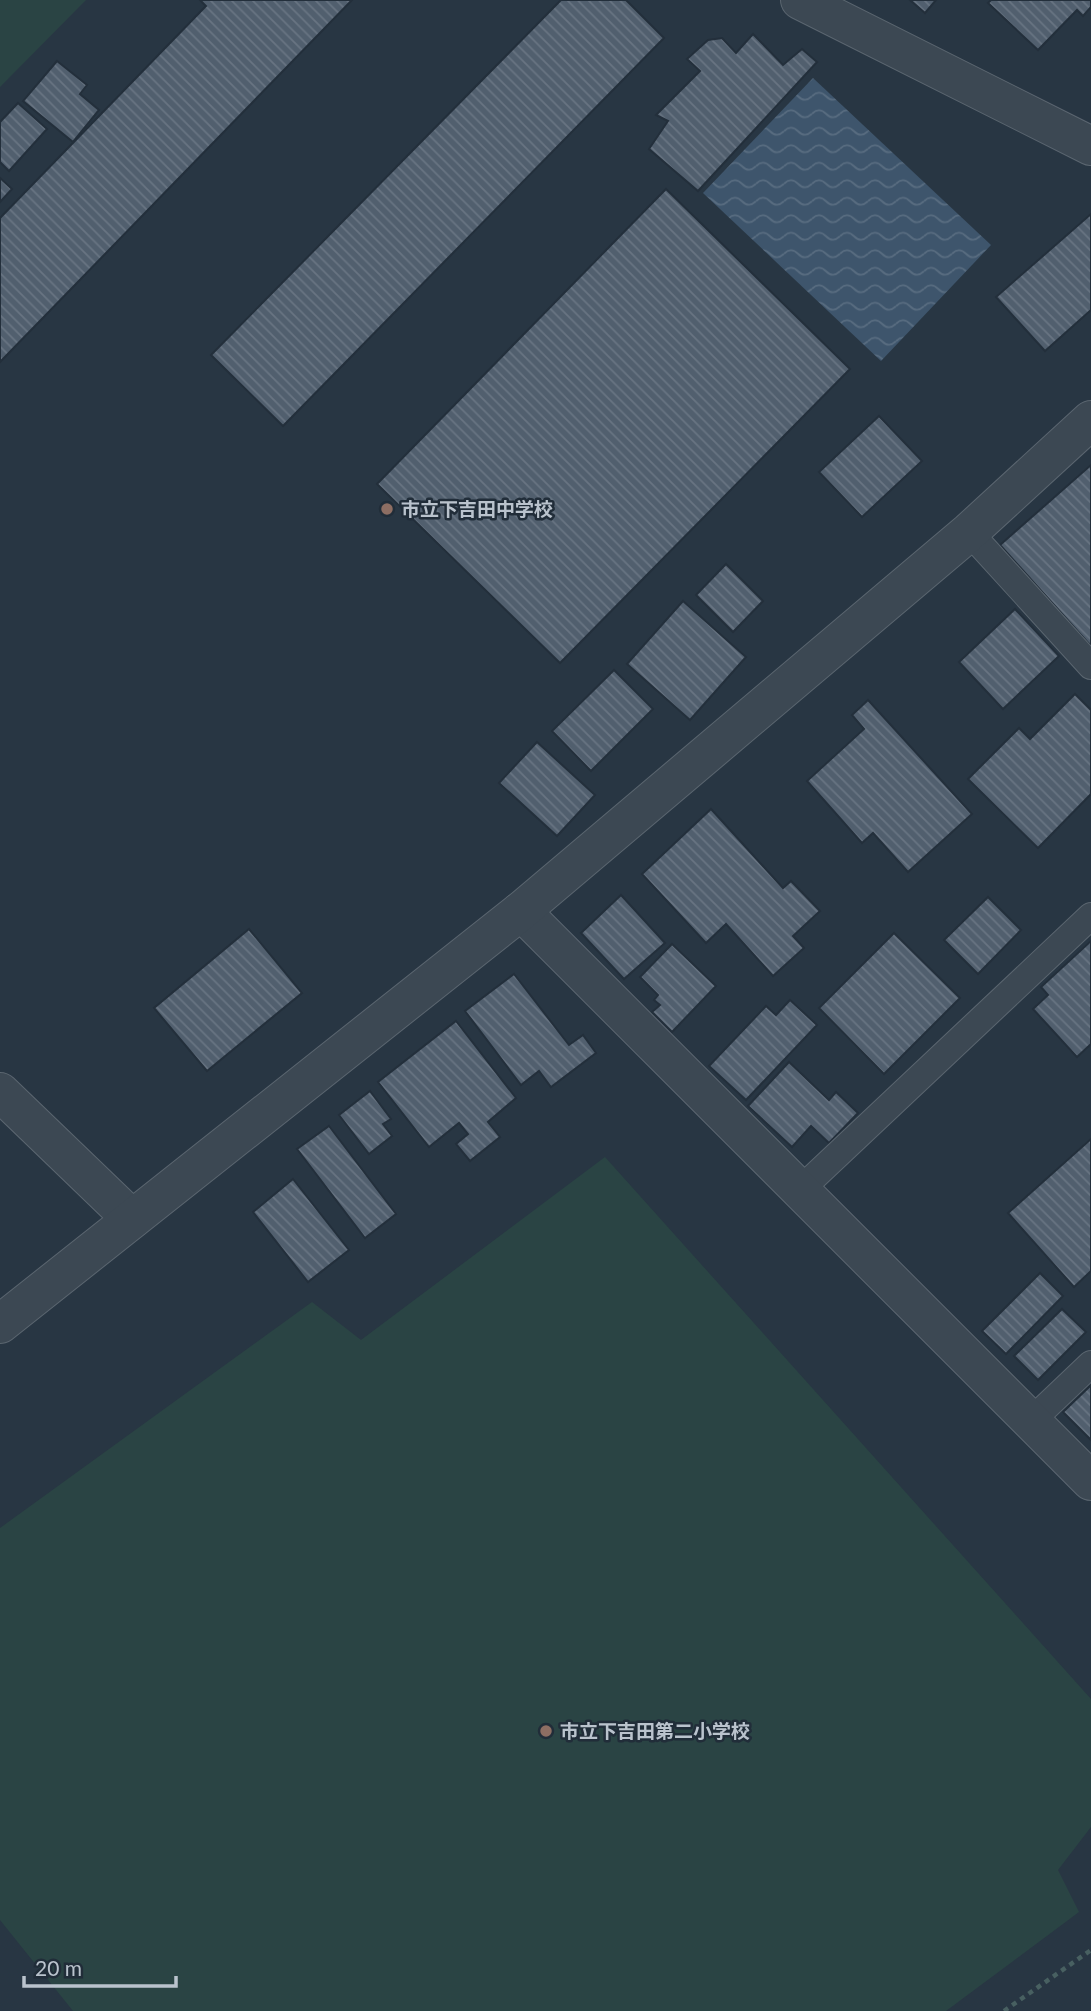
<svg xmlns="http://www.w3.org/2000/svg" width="1091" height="2011" font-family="Lato,'Noto Sans JP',sans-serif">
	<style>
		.pitch { fill: #2a4444 }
		.water { fill: url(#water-waves) }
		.building { fill: url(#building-back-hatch); stroke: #232f3b; stroke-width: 2 }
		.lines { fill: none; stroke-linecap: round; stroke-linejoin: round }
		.service-casing { stroke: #5b6670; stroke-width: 28 }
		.minor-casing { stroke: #5b6670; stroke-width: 40 }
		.tertiary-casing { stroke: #5b6670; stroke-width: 40 }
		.path { stroke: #486061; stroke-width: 4.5; stroke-dasharray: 5 5; stroke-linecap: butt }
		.service { stroke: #3c4853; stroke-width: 26 }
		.minor { stroke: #3c4853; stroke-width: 38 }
		.tertiary { stroke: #3c4853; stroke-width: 38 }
		.education-dot { fill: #8d6e63; stroke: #212d39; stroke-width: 2.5 }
		.labels { text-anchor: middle; stroke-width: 5; stroke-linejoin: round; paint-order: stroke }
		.poi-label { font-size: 19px; font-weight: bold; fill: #bac3cd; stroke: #212d39; text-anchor: start }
	</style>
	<defs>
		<pattern id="water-waves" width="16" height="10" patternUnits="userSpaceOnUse" patternTransform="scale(1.75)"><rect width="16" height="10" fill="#3e556c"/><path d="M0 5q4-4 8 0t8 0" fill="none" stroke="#586c80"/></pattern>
		<pattern id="building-back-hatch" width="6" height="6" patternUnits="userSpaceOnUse" patternTransform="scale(1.75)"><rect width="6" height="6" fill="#515f6e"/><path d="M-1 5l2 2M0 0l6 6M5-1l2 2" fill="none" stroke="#687482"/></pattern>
	</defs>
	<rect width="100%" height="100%" fill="#283643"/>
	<g class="pitch">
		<path d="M0,0H86L0,87Z"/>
		<path d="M605,1157L1091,1699V1827L1058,1870L1079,1912L946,2011H73L0,1920V1528L312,1302L361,1340Z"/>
	</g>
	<path class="water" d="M813,78L991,245L881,361L703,193Z"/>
	<g class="building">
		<path d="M200,0H352L0,362V218L206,6Z"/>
		<path d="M561,0H626L664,38L283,426L211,355Z"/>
		<path d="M910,0H936L925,13Z"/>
		<path d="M991,0H1091V7L1083,16L1077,10L1038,50L988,3Z"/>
		<path d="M753,34L783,65L802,49L817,62L698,191L649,149L668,121L656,115L700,71L687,59L708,40L722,38L736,53Z"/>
		<path d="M57,61L87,85L80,94L99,110L73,142L23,101Z"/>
		<path d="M18,103L47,129L9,171L0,162V122Z"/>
		<path d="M0,178L12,189L0,202Z"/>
		<path d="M666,189L850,369L560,663L377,484Z"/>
		<path d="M1091,214V310L1045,351L996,297Z"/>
		<path d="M879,416L922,461L862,517L819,472Z"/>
		<path d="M1091,465V646L1000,545Z"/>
		<path d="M726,564L763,601L733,632L696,595Z"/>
		<path d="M683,601L746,657L690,720L627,664Z"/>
		<path d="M1015,609L1059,656L1003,709L959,662Z"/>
		<path d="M614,670L653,709L591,771L552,731Z"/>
		<path d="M1075,694L1091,710V794L1038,848L968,779L1019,728L1030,739Z"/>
		<path d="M868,700L972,814L908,872L873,833L862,843L807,781L864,729L852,715Z"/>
		<path d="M537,742L595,795L557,836L499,783Z"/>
		<path d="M711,809L783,888L791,881L820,911L793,936L804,948L773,976L726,924L706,943L642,874Z"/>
		<path d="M621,895L665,943L624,979L581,933Z"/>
		<path d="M988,897L1021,930L978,974L944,940Z"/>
		<path d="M249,929L302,993L207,1071L154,1008Z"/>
		<path d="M894,933L960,998L884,1074L819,1008Z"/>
		<path d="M1091,941V1044L1077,1057L1033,1009L1048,995L1041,987Z"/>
		<path d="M672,944L716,986L672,1032L652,1012L660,1005L654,1000L658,995L640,977Z"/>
		<path d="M514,974L569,1045L583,1035L596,1053L551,1087L539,1071L521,1085L465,1011Z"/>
		<path d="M790,1000L817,1025L746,1100L709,1066L766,1006L776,1015Z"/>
		<path d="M456,1021L516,1098L488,1122L500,1137L470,1161L456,1144L468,1134L459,1123L429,1147L378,1082Z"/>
		<path d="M789,1062L829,1100L836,1092L858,1113L829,1143L811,1126L792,1147L748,1106Z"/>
		<path d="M370,1091L391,1119L383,1124L392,1136L369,1154L339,1115Z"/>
		<path d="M329,1126L396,1214L365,1238L297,1149Z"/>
		<path d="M1091,1139V1271L1074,1287L1008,1213Z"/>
		<path d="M293,1179L349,1250L308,1282L253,1212Z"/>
		<path d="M1040,1273L1063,1296L1006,1354L982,1331Z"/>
		<path d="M1062,1309L1086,1332L1038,1380L1014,1356Z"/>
		<path d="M1091,1385V1440L1063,1412Z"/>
	</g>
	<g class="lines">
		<defs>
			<g id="service">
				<path d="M969,532L1091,666"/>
				<path d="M800,1190L1091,916"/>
				<path d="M1031,1421L1091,1364"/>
			</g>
			<g id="minor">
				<path d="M800,0L1091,146"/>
				<path d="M0,1092L132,1219"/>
			</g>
			<g id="tertiary">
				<path d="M521,911L1091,1481"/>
				<path d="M0,1324L521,911L969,532L1091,420"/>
			</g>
		</defs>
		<use href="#service" class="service-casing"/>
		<use href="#minor" class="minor-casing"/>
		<use href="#tertiary" class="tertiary-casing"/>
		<path class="path" d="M1004,2011L1091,1950"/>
		<use href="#service" class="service"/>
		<use href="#minor" class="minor"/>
		<use href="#tertiary" class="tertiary"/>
	</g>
	<g class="education-dot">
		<circle cx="387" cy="509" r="7"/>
		<circle cx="546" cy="1731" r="7"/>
	</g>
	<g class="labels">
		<g class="poi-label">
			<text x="401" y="516">市立下吉田中学校</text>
			<text x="560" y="1738">市立下吉田第二小学校</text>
		</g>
	</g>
	<path d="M24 1976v10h152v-10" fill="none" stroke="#bac3cd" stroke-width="3.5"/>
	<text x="35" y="1976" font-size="21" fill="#bac3cd" stroke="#212d39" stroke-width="5" paint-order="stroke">20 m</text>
</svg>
